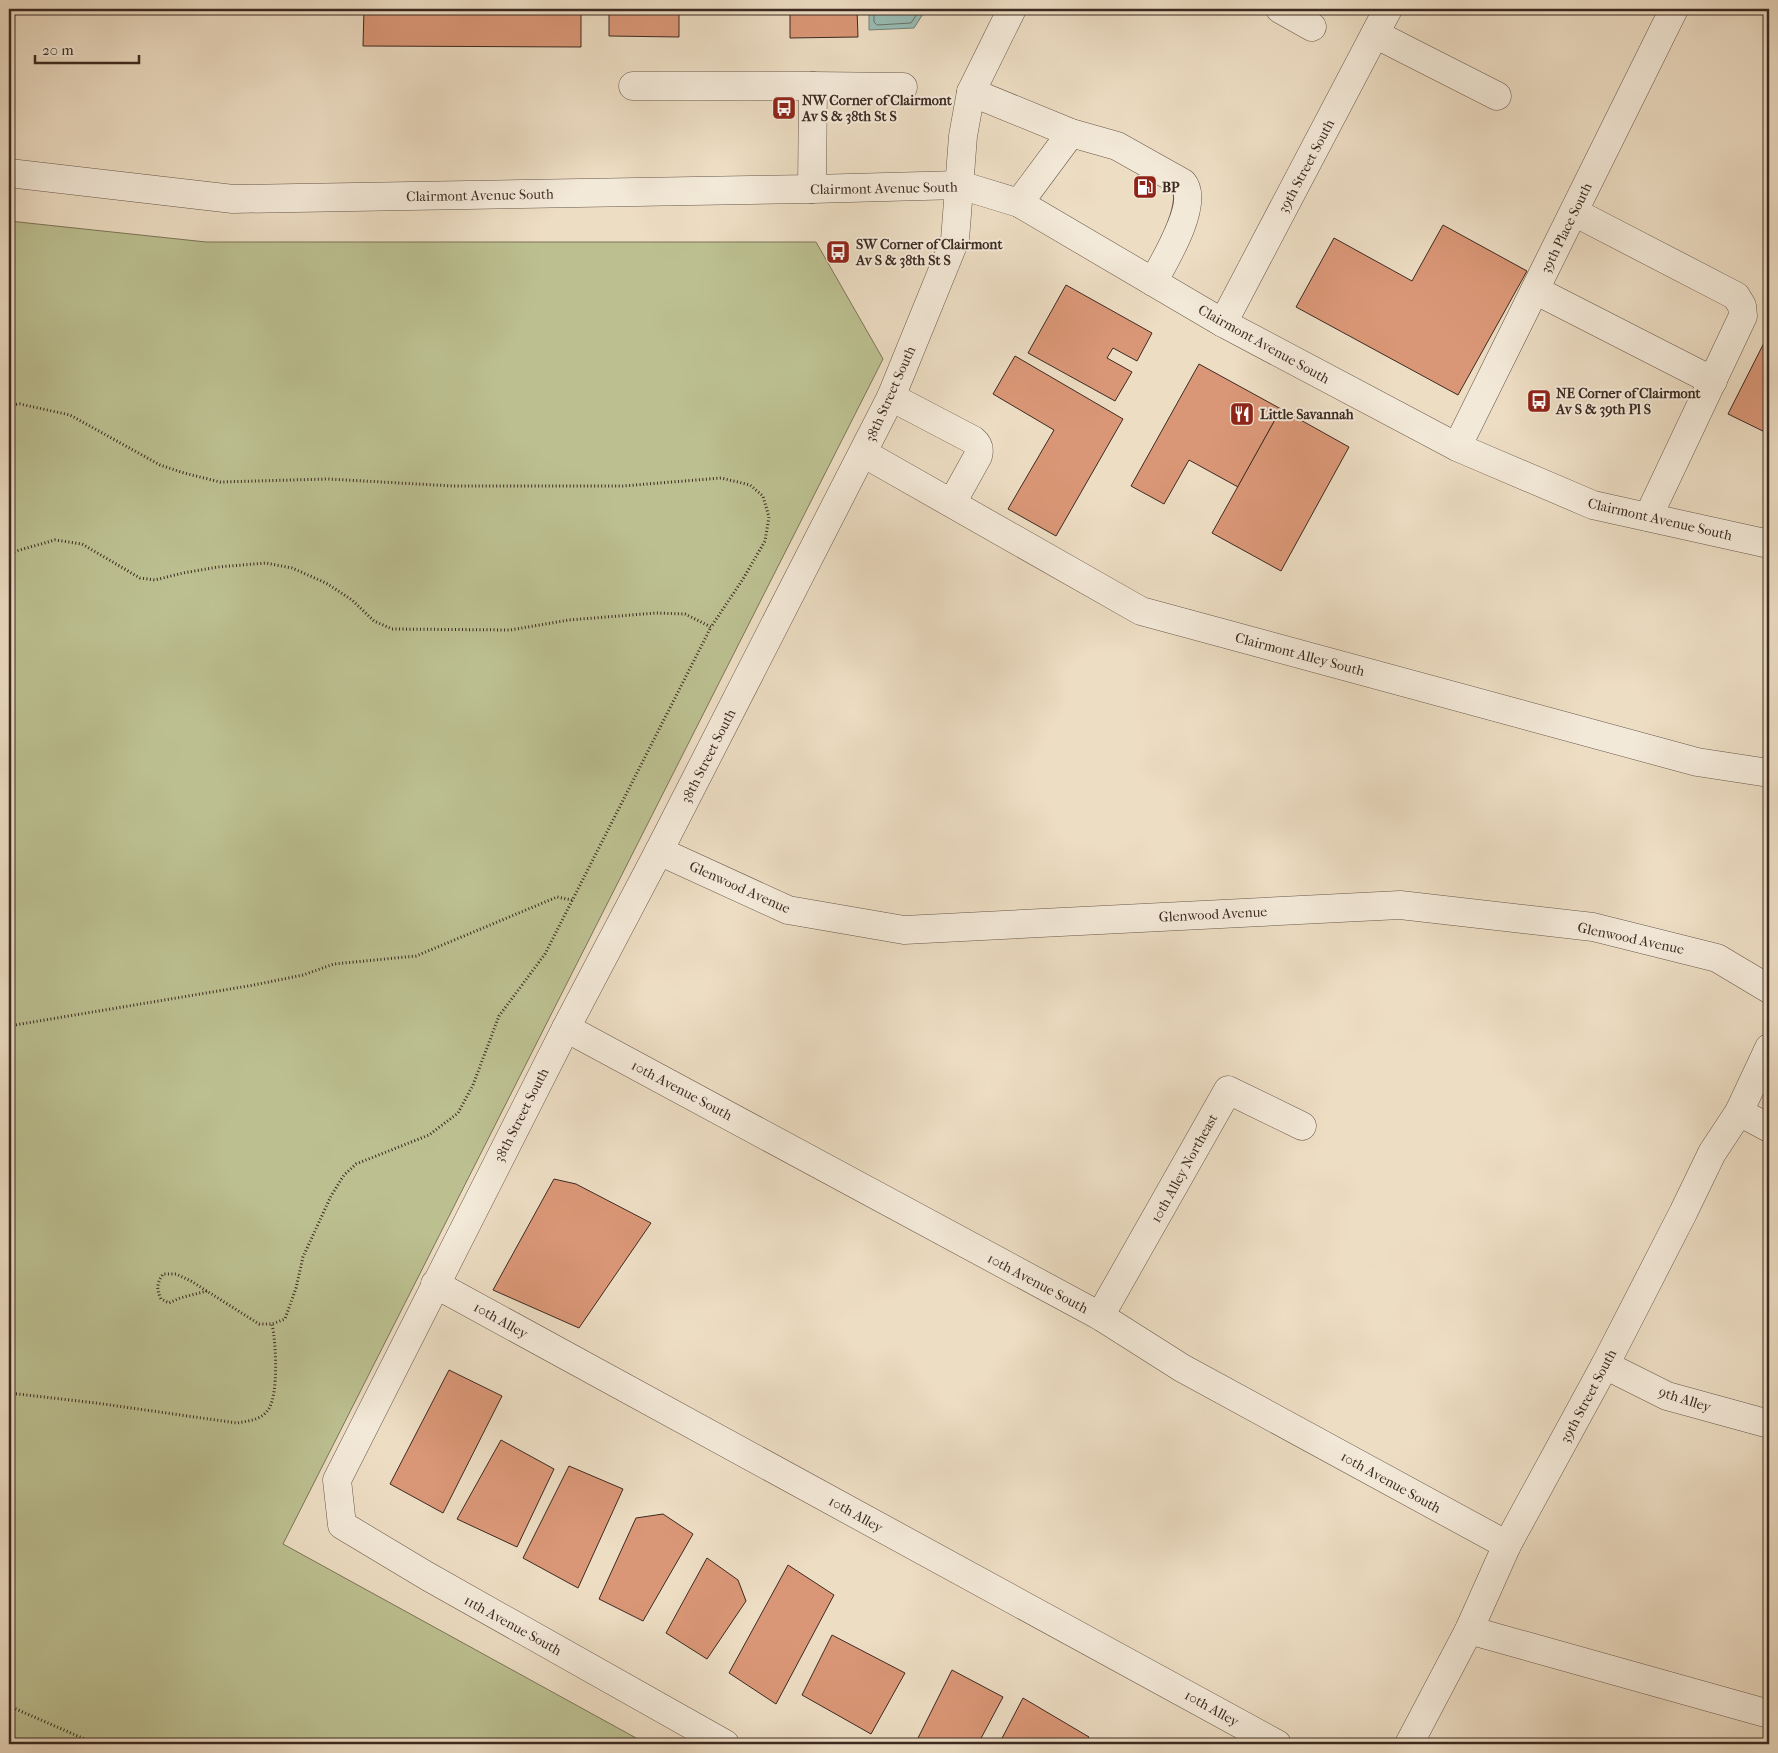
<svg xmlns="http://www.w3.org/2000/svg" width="1778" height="1753" font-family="'IM FELL French Canon',serif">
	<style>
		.green { fill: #bcc091; stroke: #7c7559 }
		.water { fill: #99bcb4; stroke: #748279 }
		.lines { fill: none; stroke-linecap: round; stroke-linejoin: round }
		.shore { stroke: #6a736a; stroke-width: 1 }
		.building { fill: #da9777; stroke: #3c2a21 }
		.minor-casing { stroke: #68574a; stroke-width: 29 }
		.path { stroke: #3c2a21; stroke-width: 3; stroke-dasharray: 1 2.5; stroke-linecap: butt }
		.minor { stroke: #f3e9d8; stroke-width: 28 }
		.labels { text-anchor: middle; stroke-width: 4; stroke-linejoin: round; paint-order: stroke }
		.poi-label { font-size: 14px; font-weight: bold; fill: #3c2a21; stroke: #f3e9d8; text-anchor: start }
		.street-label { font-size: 14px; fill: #3c2a21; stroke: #f3e9d8 }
	</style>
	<rect width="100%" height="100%" fill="#edddc3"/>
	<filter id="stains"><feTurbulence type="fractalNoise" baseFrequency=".004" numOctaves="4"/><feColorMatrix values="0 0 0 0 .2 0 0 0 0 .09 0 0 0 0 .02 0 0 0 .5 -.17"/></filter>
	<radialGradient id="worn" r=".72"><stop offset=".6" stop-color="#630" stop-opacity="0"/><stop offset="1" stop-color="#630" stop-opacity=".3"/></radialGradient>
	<path class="green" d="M9,221L206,242H816L883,359L283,1544L647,1744H9Z"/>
	<path class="water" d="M869,9H922L923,14L914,28L869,30Z"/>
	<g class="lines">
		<path class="shore" d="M874,9V22L877,25L911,23L917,14V9"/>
	</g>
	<g class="building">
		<path d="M364,9H581V47L363,46Z"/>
		<path d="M609,9H679V37L609,36Z"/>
		<path d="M790,9H857L858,37L790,38Z"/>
		<path d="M1443,225L1527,271L1458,395L1296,307L1334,238L1412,281Z"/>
		<path d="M1066,285L1152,333L1137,361L1113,348L1107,358L1132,372L1115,401L1028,353Z"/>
		<path d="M1769,333V434L1728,414Z"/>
		<path d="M1015,356L1123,419L1056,536L1008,509L1054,430L993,394Z"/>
		<path d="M1199,364L1281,409L1238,487L1189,460L1164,504L1131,486Z"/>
		<path d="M1281,409L1349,447L1281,571L1212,533Z"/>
		<path d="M554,1179L576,1184L651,1223L579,1328L493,1290Z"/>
		<path d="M449,1370L502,1396L443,1513L390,1484Z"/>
		<path d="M501,1440L554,1469L517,1547L457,1519Z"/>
		<path d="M569,1466L623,1489L578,1588L523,1558Z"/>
		<path d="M663,1514L693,1534L643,1621L599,1599L636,1518Z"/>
		<path d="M707,1558L738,1580L746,1601L707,1659L666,1633Z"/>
		<path d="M788,1565L834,1595L776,1704L729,1673Z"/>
		<path d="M832,1635L905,1673L871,1734L802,1695Z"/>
		<path d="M952,1670L1003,1697L978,1744H915Z"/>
		<path d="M1023,1698L1089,1737L1085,1744H999Z"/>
	</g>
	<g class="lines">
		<defs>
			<g id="minor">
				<path d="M1280,9L1312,27"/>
				<path d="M1375,34L1497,96"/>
				<path d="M633,86H813L812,189"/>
				<path d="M813,86L903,87"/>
				<path d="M971,92L1071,133L1117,146L1183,183C1200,203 1164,262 1153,282"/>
				<path d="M9,173L233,199L812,189L960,185L1019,203L1223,323L1457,447L1593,505L1769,544"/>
				<path d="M1019,203L1071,133"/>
				<path d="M1574,212L1736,296L1742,306L1743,316L1648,517"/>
				<path d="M1535,290L1713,381"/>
				<path d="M1223,323L1388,9"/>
				<path d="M891,397L973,440C979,445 980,449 978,456L952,503"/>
				<path d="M1457,447L1674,9"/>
				<path d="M863,453L1141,611L1697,762L1769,773"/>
				<path d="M659,851L788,910L904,930L1400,905L1593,927L1717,958L1769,989"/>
				<path d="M566,1028L1100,1316L1182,1368L1507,1545"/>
				<path d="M1739,1112L1769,1128"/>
				<path d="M435,1284L1277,1744"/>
				<path d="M1100,1316L1228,1090L1302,1126"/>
				<path d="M1605,1365L1667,1396L1769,1424"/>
				<path d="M1469,1630L1769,1714"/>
				<path d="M725,1744L427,1576L342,1525L337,1480L566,1028L659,851L891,397L955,240L963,136L971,92L1012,9"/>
				<path d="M1409,1744L1469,1630L1507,1545L1605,1365L1683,1213L1712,1153L1739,1112L1769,1048"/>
			</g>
		</defs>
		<use href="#minor" class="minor-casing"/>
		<g class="path">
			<path d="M9,405L20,404L70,415L160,465L184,473L220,482L328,479L453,486H623L721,478L750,485L763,496L769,517L765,541L743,579L711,627L685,614L656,613L569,620L510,630L392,629L374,621L352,600L326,583L292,568L266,563L218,567L183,573L155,580L140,578L82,544L55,540L9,553"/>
			<path d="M9,1026L254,985L303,975L334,964L416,956L557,897L572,900"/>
			<path d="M207,1291L180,1298L169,1303L161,1299C156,1289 157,1283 163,1274H176L191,1281L259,1324H272L285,1319L296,1288L303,1257L331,1196L344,1175L356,1164L429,1135L458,1113L473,1085L499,1016L545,954L711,627"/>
			<path d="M9,1393L96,1403L237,1423C248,1421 261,1420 268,1410C279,1395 276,1342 272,1324"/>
			<path d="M9,1706L96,1744"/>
		</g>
		<use href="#minor" class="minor"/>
	</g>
	<defs>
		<symbol id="bus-square" viewBox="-11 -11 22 22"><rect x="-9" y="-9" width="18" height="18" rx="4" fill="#8f2418" stroke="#f3e9d8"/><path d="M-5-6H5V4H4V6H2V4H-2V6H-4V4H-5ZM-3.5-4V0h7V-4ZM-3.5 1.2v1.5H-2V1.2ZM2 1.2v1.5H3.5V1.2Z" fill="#fff"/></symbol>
		<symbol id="fuel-square" viewBox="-11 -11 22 22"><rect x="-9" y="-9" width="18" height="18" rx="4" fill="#8f2418" stroke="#f3e9d8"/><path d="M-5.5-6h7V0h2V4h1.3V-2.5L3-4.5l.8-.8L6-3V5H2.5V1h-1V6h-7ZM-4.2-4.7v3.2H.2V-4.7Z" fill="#fff"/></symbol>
		<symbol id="restaurant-square" viewBox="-11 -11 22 22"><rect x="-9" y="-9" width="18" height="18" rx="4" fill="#8f2418" stroke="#f3e9d8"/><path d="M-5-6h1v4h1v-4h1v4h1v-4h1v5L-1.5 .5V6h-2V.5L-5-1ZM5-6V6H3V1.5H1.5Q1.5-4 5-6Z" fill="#fff"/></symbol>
	</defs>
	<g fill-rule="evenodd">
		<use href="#bus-square" x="770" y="94" width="28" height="28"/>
		<use href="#fuel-square" x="1131" y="173" width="28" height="28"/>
		<use href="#bus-square" x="824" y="238" width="28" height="28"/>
		<use href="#bus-square" x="1525" y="387" width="28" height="28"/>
		<use href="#restaurant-square" x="1228" y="400" width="28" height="28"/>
	</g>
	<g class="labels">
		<g class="poi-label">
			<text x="802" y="105">NW Corner of Clairmont<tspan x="802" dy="16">Av S &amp; 38th St S</tspan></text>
			<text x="1162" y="192">BP</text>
			<text x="856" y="249">SW Corner of Clairmont<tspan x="856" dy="16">Av S &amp; 38th St S</tspan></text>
			<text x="1556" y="398">NE Corner of Clairmont<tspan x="1556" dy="16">Av S &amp; 39th Pl S</tspan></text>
			<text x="1260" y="419">Little Savannah</text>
		</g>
		<g class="street-label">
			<text transform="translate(1306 166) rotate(-62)" y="5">39th Street South</text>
			<text transform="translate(884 188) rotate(-1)" y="5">Clairmont Avenue South</text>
			<text transform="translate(480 195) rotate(-1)" y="5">Clairmont Avenue South</text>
			<text transform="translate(1566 228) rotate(-64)" y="5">39th Place South</text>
			<text transform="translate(1264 344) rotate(29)" y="5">Clairmont Avenue South</text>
			<text transform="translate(890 394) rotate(-66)" y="5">38th Street South</text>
			<text transform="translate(1660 519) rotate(13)" y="5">Clairmont Avenue South</text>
			<text transform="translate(1300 654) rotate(15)" y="5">Clairmont Alley South</text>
			<text transform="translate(708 756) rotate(-63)" y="5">38th Street South</text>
			<text transform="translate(740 887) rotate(24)" y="5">Glenwood Avenue</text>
			<text transform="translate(1213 914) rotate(-3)" y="5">Glenwood Avenue</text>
			<text transform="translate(1631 938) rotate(12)" y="5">Glenwood Avenue</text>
			<text transform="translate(682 1090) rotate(28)" y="5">10th Avenue South</text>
			<text transform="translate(521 1115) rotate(-63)" y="5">38th Street South</text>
			<text transform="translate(1184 1168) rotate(-61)" y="5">10th Alley Northeast</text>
			<text transform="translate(1038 1283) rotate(28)" y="5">10th Avenue South</text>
			<text transform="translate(501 1320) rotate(29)" y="5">10th Alley</text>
			<text transform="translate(1588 1396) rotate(-62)" y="5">39th Street South</text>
			<text transform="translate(1685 1399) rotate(18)" y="5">9th Alley</text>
			<text transform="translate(1391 1482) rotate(29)" y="5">10th Avenue South</text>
			<text transform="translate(856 1514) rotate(29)" y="5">10th Alley</text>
			<text transform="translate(513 1625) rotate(29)" y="5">11th Avenue South</text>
			<text transform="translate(1212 1708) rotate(29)" y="5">10th Alley</text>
		</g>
	</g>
	<rect width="1778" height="1753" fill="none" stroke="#edddc3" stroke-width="30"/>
	<rect x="10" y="10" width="1758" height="1733" fill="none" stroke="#3c2a21" stroke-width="2.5"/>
	<rect x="15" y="15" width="1748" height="1723" fill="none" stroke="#3c2a21"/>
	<path d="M35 55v8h104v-8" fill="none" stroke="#3c2a21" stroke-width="2.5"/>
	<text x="42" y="55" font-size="15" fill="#3c2a21" stroke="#f3e9d8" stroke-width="4" paint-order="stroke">20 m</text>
	<rect width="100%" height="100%" filter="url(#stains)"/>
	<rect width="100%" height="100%" fill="url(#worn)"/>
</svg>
